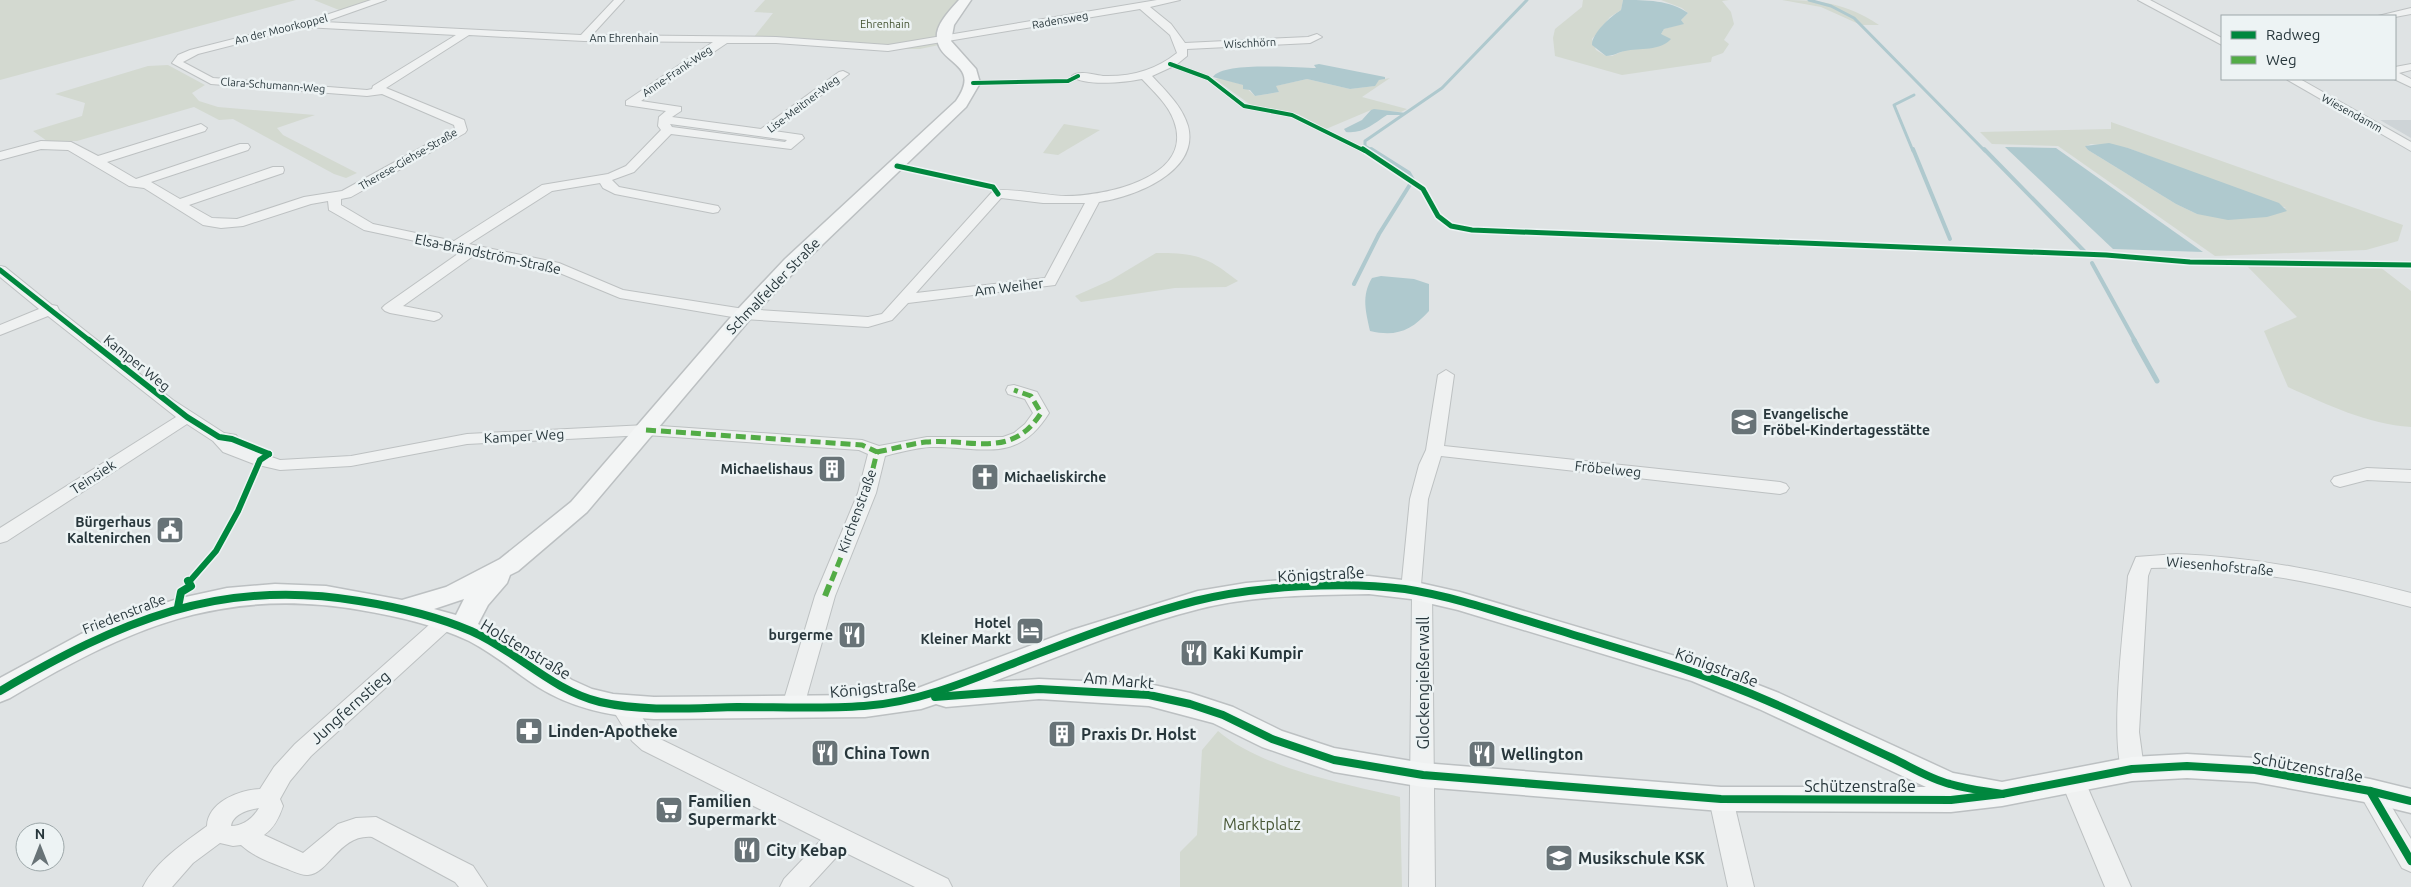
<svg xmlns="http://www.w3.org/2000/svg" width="2411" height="887" font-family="Ubuntu,sans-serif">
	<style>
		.built { fill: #ced4d7 }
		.green { fill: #d3d9d0; fill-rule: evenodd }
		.water { fill: #afc9ce }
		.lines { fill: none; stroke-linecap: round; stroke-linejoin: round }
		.stream-far2 { stroke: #afc9ce; stroke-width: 3 }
		.stream-far1 { stroke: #afc9ce; stroke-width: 4 }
		.stream { stroke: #afc9ce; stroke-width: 5 }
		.minor-casing { stroke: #bdc1c2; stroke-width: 2 }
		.major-casing { stroke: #bcc0c2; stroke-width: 3 }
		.minor { fill: #eff1f1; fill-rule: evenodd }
		.major { fill: #f3f5f5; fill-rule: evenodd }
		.quiet-far1 { stroke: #53ac46; stroke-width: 5; stroke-dasharray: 10 5; stroke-linecap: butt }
		.quiet { stroke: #53ac46; stroke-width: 6; stroke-dasharray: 12 6; stroke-linecap: butt }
		.cycleway-far3-casing { stroke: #edf3f4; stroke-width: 5.5 }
		.cycleway-far2-casing { stroke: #edf3f4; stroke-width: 8 }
		.cycleway-far1-casing { stroke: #edf3f4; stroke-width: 9 }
		.cycleway-casing { stroke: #edf3f4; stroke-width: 11 }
		.cycleway-far3 { stroke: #00873e; stroke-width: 4 }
		.cycleway-far2 { stroke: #00873e; stroke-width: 5 }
		.cycleway-far1 { stroke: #00873e; stroke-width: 6 }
		.cycleway { stroke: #00873e; stroke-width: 8 }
		.labels { text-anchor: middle; stroke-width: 5; stroke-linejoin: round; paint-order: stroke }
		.far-street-label { font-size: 11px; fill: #28373c; stroke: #edf3f4 }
		.far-park-label { font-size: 11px; fill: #485736; stroke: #edf3f4 }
		.street-label { font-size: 14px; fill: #28373c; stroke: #edf3f4 }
		.poi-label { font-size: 14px; font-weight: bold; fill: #28373c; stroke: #edf3f4; text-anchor: end }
		.near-street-label { font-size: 16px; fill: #28373c; stroke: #edf3f4 }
		.near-poi-label { font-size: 16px; font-weight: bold; fill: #28373c; stroke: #edf3f4; text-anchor: start }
		.near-park-label { font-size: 16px; fill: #485736; stroke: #edf3f4 }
	</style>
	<rect width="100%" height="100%" fill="#dfe3e4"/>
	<path class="built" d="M2380,120H2411V138Z"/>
	<g class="green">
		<path d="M0,0H296L0,80Z"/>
		<path d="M314,0H374L339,10Z"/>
		<path d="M765,0H962L939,45L920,49H894L754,37L773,13L754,12Z"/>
		<path d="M1583,0H1623L1621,10L1610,17L1592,39L1596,50L1606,56H1612L1661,34L1664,29L1683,23L1681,20L1688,13L1682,8L1661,0H1729L1722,1L1731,12L1734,24L1724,40L1729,44L1723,53L1712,57L1711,62L1622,75L1555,56L1553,38L1555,29L1582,7Z"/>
		<path d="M1782,0C1820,0 1846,3 1879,25H1861L1821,7Z"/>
		<path d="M168,65L205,85L192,93L199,101L218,107L315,115L277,128L283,135L357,173L346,178L334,174L233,119L219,120L194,107L77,141H47L33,131L82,116L85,103L55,94L148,66Z"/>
		<path d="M1221,78L1243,85L1255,96L1279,92L1275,86L1307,79L1350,89L1374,86L1379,80L1390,78L1362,97L1407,109L1401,112L1371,110L1326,129L1298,114L1255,108L1215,79Z"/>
		<path d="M2111,122L2403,225L2398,241L2366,250L2215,256L2058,146L1992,144L1980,132L2111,129ZM2091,144L2128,148L2286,208L2197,214L2176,204L2088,150L2086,146Z"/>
		<path d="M1064,124L1100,130L1058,155L1043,153Z"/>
		<path d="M1156,253C1196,253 1206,256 1238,281L1226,287L1175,288L1081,302L1075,296L1111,280Z"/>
		<path d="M2246,265L2380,267L2411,291V427C2367,424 2328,405 2288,387L2264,331L2297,317Z"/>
		<path d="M1218,731C1261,768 1345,784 1400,797L1402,887H1180V852L1197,835L1202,750Z"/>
	</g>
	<g class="water">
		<path d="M1623,0C1646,0 1670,0 1688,13L1681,20L1684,24L1664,29L1661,34L1671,39C1661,51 1639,48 1625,51C1618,52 1614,56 1606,56L1592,45C1592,33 1610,17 1621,10Z"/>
		<path d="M1319,64L1385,77V79L1379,80L1375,86L1350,89L1307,79L1276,86L1279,92L1255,96L1250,90L1243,89V85L1213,77C1223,61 1298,68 1316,68L1314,65Z"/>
		<path d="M1371,110L1374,109L1406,113L1403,115H1387C1373,124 1363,134 1346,132L1344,129L1362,120Z"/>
		<path d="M2109,143L2128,148L2279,203L2287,211L2267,217L2228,220L2197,214L2176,204L2088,150L2085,146Z"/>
		<path d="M2005,147L2056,148L2203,252L2113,249Z"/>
		<path d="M1381,276L1414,279L1429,284V311C1411,331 1396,337 1370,331C1366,312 1361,296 1372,278Z"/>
	</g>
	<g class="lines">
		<g class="stream-far2">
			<path d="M1809,0L1831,6L1854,18L1985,151"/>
			<path d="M1373,151L1365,146V141L1442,88L1527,0"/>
			<path d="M1913,151L1894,105L1914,95"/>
		</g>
		<g class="stream-far1">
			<path d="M1371,149L1409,173L1413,180"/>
			<path d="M1913,149L1950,239"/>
			<path d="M1984,149L2084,251"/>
			<path d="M2092,263L2135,341"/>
			<path d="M1354,284L1379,234L1411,183"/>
		</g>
		<path class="stream" d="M2134,340L2157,381"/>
		<defs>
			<g id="minor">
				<path d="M371,0H386L324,22L581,35L614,0H624L592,35L776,37L888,45L1157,0H1180L1150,7L1171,24L1185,43L1308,37L1317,34L1322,37L1310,43L1187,49V56L1176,65L1152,76C1166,91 1182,106 1188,126C1200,172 1134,197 1099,202L1055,285L908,303L892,320L868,327L744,319L620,298L550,269L476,254L403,306L439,313L442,316L439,319L434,321L390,313L385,311L382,308L385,305L462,251L364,230L329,210L328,201L311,204L243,226L221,228L203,225L144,188L129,186L68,150L41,149L0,160V152L41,141L71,142L98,156L201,124L207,128L205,131L107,162L136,179L240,144H248L250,147L248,150L151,182L180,199L273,167H283L284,170L283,173L189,205L212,218L237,219L304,197L342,191L455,129L454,125L382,94L367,96L211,84L172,63L178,55L190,50L320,17ZM1140,9L1170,35L1177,53C1156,70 1131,77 1103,76C1094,75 1079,70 1072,76C1084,87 1127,82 1142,79C1154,92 1168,104 1174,121C1195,178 1104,196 1066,196C1046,196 1010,187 993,191L882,314L868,317L744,309L623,290L559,263L469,244L552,191L600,183L603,188L615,194L713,213L718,212L720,209L718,206L619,187L612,180L634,172L671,134L791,149L804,138L802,135L774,131L849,74L843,71L839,72L761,129L672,117L681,111V107L641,101L727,43H776L888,51ZM304,27L456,35L373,86L372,89L367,90L213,78L183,62L198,54ZM469,35L584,41L713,42L626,101V105L666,111L659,117L658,126L661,130L626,166L608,174L542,185L454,241L373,224L341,205V199L351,197L465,133L467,130L464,120L386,88ZM670,124L787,140L785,142L672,127ZM1001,198L1043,203H1085L1045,278L916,293Z"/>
				<path d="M2138,0H2150L2222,38V45Z"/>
				<path d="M2411,8V14L2395,17L2378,16Z"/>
				<path d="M2411,64V70L2399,73L2411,79V87L2394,79L2395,67Z"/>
				<path d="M2286,79H2300L2411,142V151Z"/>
				<path d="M0,266L5,267L52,305L57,306L59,310L173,400L224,433L236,435L239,439L235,444L280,460L351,456L467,434L646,425L862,440L879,446L927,437H1003L1014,433L1025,424L1033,413L1025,399L1008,394L1006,390L1008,386L1014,385L1037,392L1049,413C1017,465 981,446 930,447C915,448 900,452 885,456L876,493L835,596L804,706L801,712L793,714L785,712L782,706L815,596L858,493L868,454L859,450L646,435L467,444L351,466L280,470L254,464L223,452L213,441L187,424L7,541L0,543V528L176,417L48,316L0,335V325L39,309L0,277Z"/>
				<path d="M1446,370L1454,375L1444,446L1780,482L1786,484L1789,488L1786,492L1780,494L1441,456L1428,499L1421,585L1429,587L1432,592L1435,887H1409L1412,597L1404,595L1401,590L1410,499L1419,465L1426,450L1438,375Z"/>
				<path d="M2367,468L2411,470V482L2367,480L2340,487L2334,485L2331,481L2334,477Z"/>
				<path d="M2177,554C2257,557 2334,573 2411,593V607C2325,584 2240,565 2151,568L2148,576L2139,732L2144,769L2140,776L2132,778L2124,776C2108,745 2125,616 2128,576L2136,557Z"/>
				<path d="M445,615L452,617L455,622L452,627L311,756L290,781L280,799L283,806C279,818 274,828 264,835L303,853L338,824L356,818L376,817L473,866L487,887H459L455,882L372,837C339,834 329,874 308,875C301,876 289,869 282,867C267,861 253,856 241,845L233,846L220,843L193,863L172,887H143C156,861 184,843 207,826C208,802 239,790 260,789L274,767L295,744L438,617ZM259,808C253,818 243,826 231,826C233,814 248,810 259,808Z"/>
				<path d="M622,699C637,703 646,727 658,738L948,879L952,887H915L842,851L809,887H780L784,879L821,840L642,750L632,741L611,707L614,701Z"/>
				<path d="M2072,770L2080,772L2084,779L2131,887H2105L2060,779L2064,772Z"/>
				<path d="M2370,781L2378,784L2411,839V872L2402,868L2358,791L2362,784Z"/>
				<path d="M1721,789L1729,792L1733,799L1754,887H1728L1709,799L1713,792Z"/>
			</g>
			<path id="major" d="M959,0H971L954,25L951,41L976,69L980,83L966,107L799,267L751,318L587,512L518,571L510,575L507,583L488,605L478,624L506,637L572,680L592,689L613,694L654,697L865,695L918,688L1072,630L1198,591L1246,583L1319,577L1369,576L1411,581L1460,592L1712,667L1779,693L1953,773L2002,782L2132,757L2187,754L2255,758L2370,779L2411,789V813L2370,803L2255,782L2187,778L2132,781L2002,806L1951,812L1721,811L1423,787L1334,772L1262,747L1213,723L1149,706L1039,699L946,707L936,704L921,709L865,717L654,719C614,717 573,709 538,687C515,672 494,654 469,641C435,625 397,616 360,610C221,586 127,629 10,698L0,702V678L81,634L126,615L181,598L227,588L275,584L326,586L402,600L446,587L500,559L571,502L737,310L785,259L956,101C984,61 934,66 937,33C939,21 951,9 959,0ZM1369,594L1411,599L1458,610L1692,681L1759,709L1926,787H1721L1423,763L1334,748L1282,731L1233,707L1190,693L1149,684L1039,679L992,682C1060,656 1128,627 1199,609C1254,595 1313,595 1369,594ZM464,599L456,615L434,609Z"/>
		</defs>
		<use href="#minor" class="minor-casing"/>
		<use href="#major" class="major-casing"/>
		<use href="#minor" class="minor"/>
		<use href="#major" class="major"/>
		<g class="quiet-far1">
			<path d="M646,430L862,445L877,452L867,493L831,582"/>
			<path d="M877,452C893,449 910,444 926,442C972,438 1011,460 1041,413L1031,396L1014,390"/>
		</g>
		<path class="quiet" d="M825,596L831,581"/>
		<defs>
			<g id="cycleway-far3">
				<path d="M1170,64L1208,78L1244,106L1292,115L1365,151"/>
				<path d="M973,83L1068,81L1078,76"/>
			</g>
			<g id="cycleway-far2">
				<path d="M1363,149L1423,189L1438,216L1451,226L1472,230L2106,255L2190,262L2411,265"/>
				<path d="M897,166L993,187L998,194"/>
				<path d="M0,270L90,341"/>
			</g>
			<g id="cycleway-far1">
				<path d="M89,340L187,417L219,437L232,439L269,454"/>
				<path d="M189,582L216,551L238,511L260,460L269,454"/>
			</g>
			<g id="cycleway">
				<path d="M178,607L181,592L191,586L188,581"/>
				<path d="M0,691C119,622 219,577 359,601C397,607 436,616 471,631C517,651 551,690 600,702C644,712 692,708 737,707C779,707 822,709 864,706C927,702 986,673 1045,651C1094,632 1144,614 1195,601C1254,586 1345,581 1405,589C1457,597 1507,615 1558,630C1628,652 1700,671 1768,701C1810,719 1851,739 1892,758C1911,767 1930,779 1950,784C1967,789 1985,791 2002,794"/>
				<path d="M935,697L1039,689L1149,695L1190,704L1223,715L1272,739L1334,760L1423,775L1721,799L1951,800L2002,794L2132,769L2187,766L2255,770L2370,791L2411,801"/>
				<path d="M2370,791L2411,861"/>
			</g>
		</defs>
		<use href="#cycleway-far3" class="cycleway-far3-casing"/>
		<use href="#cycleway-far2" class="cycleway-far2-casing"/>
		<use href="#cycleway-far1" class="cycleway-far1-casing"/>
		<use href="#cycleway" class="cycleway-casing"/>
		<use href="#cycleway-far3" class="cycleway-far3"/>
		<use href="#cycleway-far2" class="cycleway-far2"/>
		<use href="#cycleway-far1" class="cycleway-far1"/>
		<use href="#cycleway" class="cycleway"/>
	</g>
	<defs>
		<symbol id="school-square" viewBox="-11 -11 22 22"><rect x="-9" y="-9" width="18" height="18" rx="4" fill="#687377" stroke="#edf3f4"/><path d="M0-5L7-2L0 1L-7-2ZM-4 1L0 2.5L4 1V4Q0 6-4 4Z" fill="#fff"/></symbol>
		<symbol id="building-square" viewBox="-11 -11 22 22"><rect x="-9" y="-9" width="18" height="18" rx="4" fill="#687377" stroke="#edf3f4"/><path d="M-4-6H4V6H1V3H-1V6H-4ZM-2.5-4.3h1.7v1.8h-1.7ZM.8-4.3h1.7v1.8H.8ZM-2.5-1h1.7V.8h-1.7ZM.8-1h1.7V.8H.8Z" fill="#fff"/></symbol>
		<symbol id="church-square" viewBox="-11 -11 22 22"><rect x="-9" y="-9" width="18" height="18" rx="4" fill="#687377" stroke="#edf3f4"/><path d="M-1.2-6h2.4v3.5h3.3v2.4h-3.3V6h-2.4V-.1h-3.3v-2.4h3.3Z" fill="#fff"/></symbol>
		<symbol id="civic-square" viewBox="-11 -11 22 22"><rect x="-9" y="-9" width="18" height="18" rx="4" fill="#687377" stroke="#edf3f4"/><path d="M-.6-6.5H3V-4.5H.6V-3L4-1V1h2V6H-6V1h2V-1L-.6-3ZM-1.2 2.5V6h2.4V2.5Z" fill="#fff"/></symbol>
		<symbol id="hotel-square" viewBox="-11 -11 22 22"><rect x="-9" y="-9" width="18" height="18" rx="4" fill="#687377" stroke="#edf3f4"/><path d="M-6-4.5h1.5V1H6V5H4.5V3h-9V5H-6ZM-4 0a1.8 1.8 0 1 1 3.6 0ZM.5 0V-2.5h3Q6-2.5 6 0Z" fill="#fff"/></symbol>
		<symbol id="restaurant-square" viewBox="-11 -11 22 22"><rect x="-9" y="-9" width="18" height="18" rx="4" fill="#687377" stroke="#edf3f4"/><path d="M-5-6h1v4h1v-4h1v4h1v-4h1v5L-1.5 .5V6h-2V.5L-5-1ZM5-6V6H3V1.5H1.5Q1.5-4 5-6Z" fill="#fff"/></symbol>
		<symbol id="pharmacy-square" viewBox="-11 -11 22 22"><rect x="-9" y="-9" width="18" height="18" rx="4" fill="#687377" stroke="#edf3f4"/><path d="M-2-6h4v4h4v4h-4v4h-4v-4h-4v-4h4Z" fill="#fff"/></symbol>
		<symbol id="supermarket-square" viewBox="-11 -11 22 22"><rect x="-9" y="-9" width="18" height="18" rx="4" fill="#687377" stroke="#edf3f4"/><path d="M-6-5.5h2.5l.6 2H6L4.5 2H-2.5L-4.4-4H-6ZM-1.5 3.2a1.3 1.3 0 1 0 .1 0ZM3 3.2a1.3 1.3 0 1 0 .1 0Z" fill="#fff"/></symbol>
	</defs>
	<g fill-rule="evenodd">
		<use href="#school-square" x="1728" y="406" width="32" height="32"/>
		<use href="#building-square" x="816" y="453" width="32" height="32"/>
		<use href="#church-square" x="969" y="461" width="32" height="32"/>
		<use href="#civic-square" x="154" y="514" width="32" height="32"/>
		<use href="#hotel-square" x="1014" y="615" width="32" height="32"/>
		<use href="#restaurant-square" x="836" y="619" width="32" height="32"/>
		<use href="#restaurant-square" x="1178" y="637" width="32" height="32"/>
		<use href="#pharmacy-square" x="513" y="715" width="32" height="32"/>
		<use href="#building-square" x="1046" y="718" width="32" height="32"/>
		<use href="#restaurant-square" x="809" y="737" width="32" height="32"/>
		<use href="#restaurant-square" x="1466" y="738" width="32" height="32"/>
		<use href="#supermarket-square" x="653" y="794" width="32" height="32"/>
		<use href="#restaurant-square" x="731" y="834" width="32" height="32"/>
		<use href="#school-square" x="1543" y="842" width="32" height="32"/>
	</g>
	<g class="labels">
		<g class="far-street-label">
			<text transform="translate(1060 20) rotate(-10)" y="4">Radensweg</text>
			<text transform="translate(281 29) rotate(-14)" y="4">An der Moorkoppel</text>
			<text x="624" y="42">Am Ehrenhain</text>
			<text transform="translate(1250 43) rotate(-3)" y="4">Wischhörn</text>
			<text transform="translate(677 71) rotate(-34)" y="4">Anne-Frank-Weg</text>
			<text transform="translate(273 85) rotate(4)" y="4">Clara-Schumann-Weg</text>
			<text transform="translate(803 104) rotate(-37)" y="4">Lise-Meitner-Weg</text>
			<text transform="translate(2352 113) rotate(29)" y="4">Wiesendamm</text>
			<text transform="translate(408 159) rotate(-30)" y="4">Therese-Giehse-Straße</text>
		</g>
		<g class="far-park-label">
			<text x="885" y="28">Ehrenhain</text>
		</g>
		<g class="street-label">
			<text transform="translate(488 254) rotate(12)" y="5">Elsa-Brändström-Straße</text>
			<text transform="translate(773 286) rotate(-46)" y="5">Schmalfelder Straße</text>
			<text transform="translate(1009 287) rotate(-7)" y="5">Am Weiher</text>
			<text transform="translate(137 363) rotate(39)" y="5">Kamper Weg</text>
			<text transform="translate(524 436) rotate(-3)" y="5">Kamper Weg</text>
			<text transform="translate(1608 469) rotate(6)" y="5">Fröbelweg</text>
			<text transform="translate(93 477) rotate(-33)" y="5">Teinsiek</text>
			<text transform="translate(857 511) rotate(-70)" y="5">Kirchenstraße</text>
			<text transform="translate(2220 566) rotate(5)" y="5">Wiesenhofstraße</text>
			<text transform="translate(124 614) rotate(-21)" y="5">Friedenstraße</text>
		</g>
		<g class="poi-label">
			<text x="1763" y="419" text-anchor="start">Evangelische<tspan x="1763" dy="16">Fröbel-Kindertagesstätte</tspan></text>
			<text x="813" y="474">Michaelishaus</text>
			<text x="1004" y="482" text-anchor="start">Michaeliskirche</text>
			<text x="151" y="527">Bürgerhaus<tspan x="151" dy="16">Kaltenirchen</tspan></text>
			<text x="1011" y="628">Hotel<tspan x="1011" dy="16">Kleiner Markt</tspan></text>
			<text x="833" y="640">burgerme</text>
		</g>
		<g class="near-street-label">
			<text transform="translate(1321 574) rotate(-3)" y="6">Königstraße</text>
			<text transform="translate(526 649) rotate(31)" y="6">Holstenstraße</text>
			<text transform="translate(1717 667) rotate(20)" y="6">Königstraße</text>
			<text transform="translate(1119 680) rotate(5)" y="6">Am Markt</text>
			<text transform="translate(1423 683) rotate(-90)" y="6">Glockengießerwall</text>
			<text transform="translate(873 688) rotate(-5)" y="6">Königstraße</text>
			<text transform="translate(350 707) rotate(-42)" y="6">Jungfernstieg</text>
			<text transform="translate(2308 767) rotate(10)" y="6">Schützenstraße</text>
			<text x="1860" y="792">Schützenstraße</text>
		</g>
		<g class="near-poi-label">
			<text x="1213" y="659">Kaki Kumpir</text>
			<text x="548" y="737">Linden-Apotheke</text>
			<text x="1081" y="740">Praxis Dr. Holst</text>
			<text x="844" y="759">China Town</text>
			<text x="1501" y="760">Wellington</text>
			<text x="688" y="807">Familien<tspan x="688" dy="18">Supermarkt</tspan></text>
			<text x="766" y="856">City Kebap</text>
			<text x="1578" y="864">Musikschule KSK</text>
		</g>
		<g class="near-park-label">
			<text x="1262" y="830">Marktplatz</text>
		</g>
	</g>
	<rect x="2221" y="15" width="175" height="65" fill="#edf3f4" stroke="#9ea8aa"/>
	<rect x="2231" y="31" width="25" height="8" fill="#00873e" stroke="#9ea8aa"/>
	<text x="2266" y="40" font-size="15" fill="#28373c">Radweg</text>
	<rect x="2231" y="56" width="25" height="8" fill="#53ac46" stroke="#9ea8aa"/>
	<text x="2266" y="65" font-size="15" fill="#28373c">Weg</text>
	<g transform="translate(40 847)"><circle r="24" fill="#edf3f4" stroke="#9ea8aa"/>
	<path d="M0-4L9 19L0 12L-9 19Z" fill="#687377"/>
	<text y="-8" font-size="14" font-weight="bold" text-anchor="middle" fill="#28373c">N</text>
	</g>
</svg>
